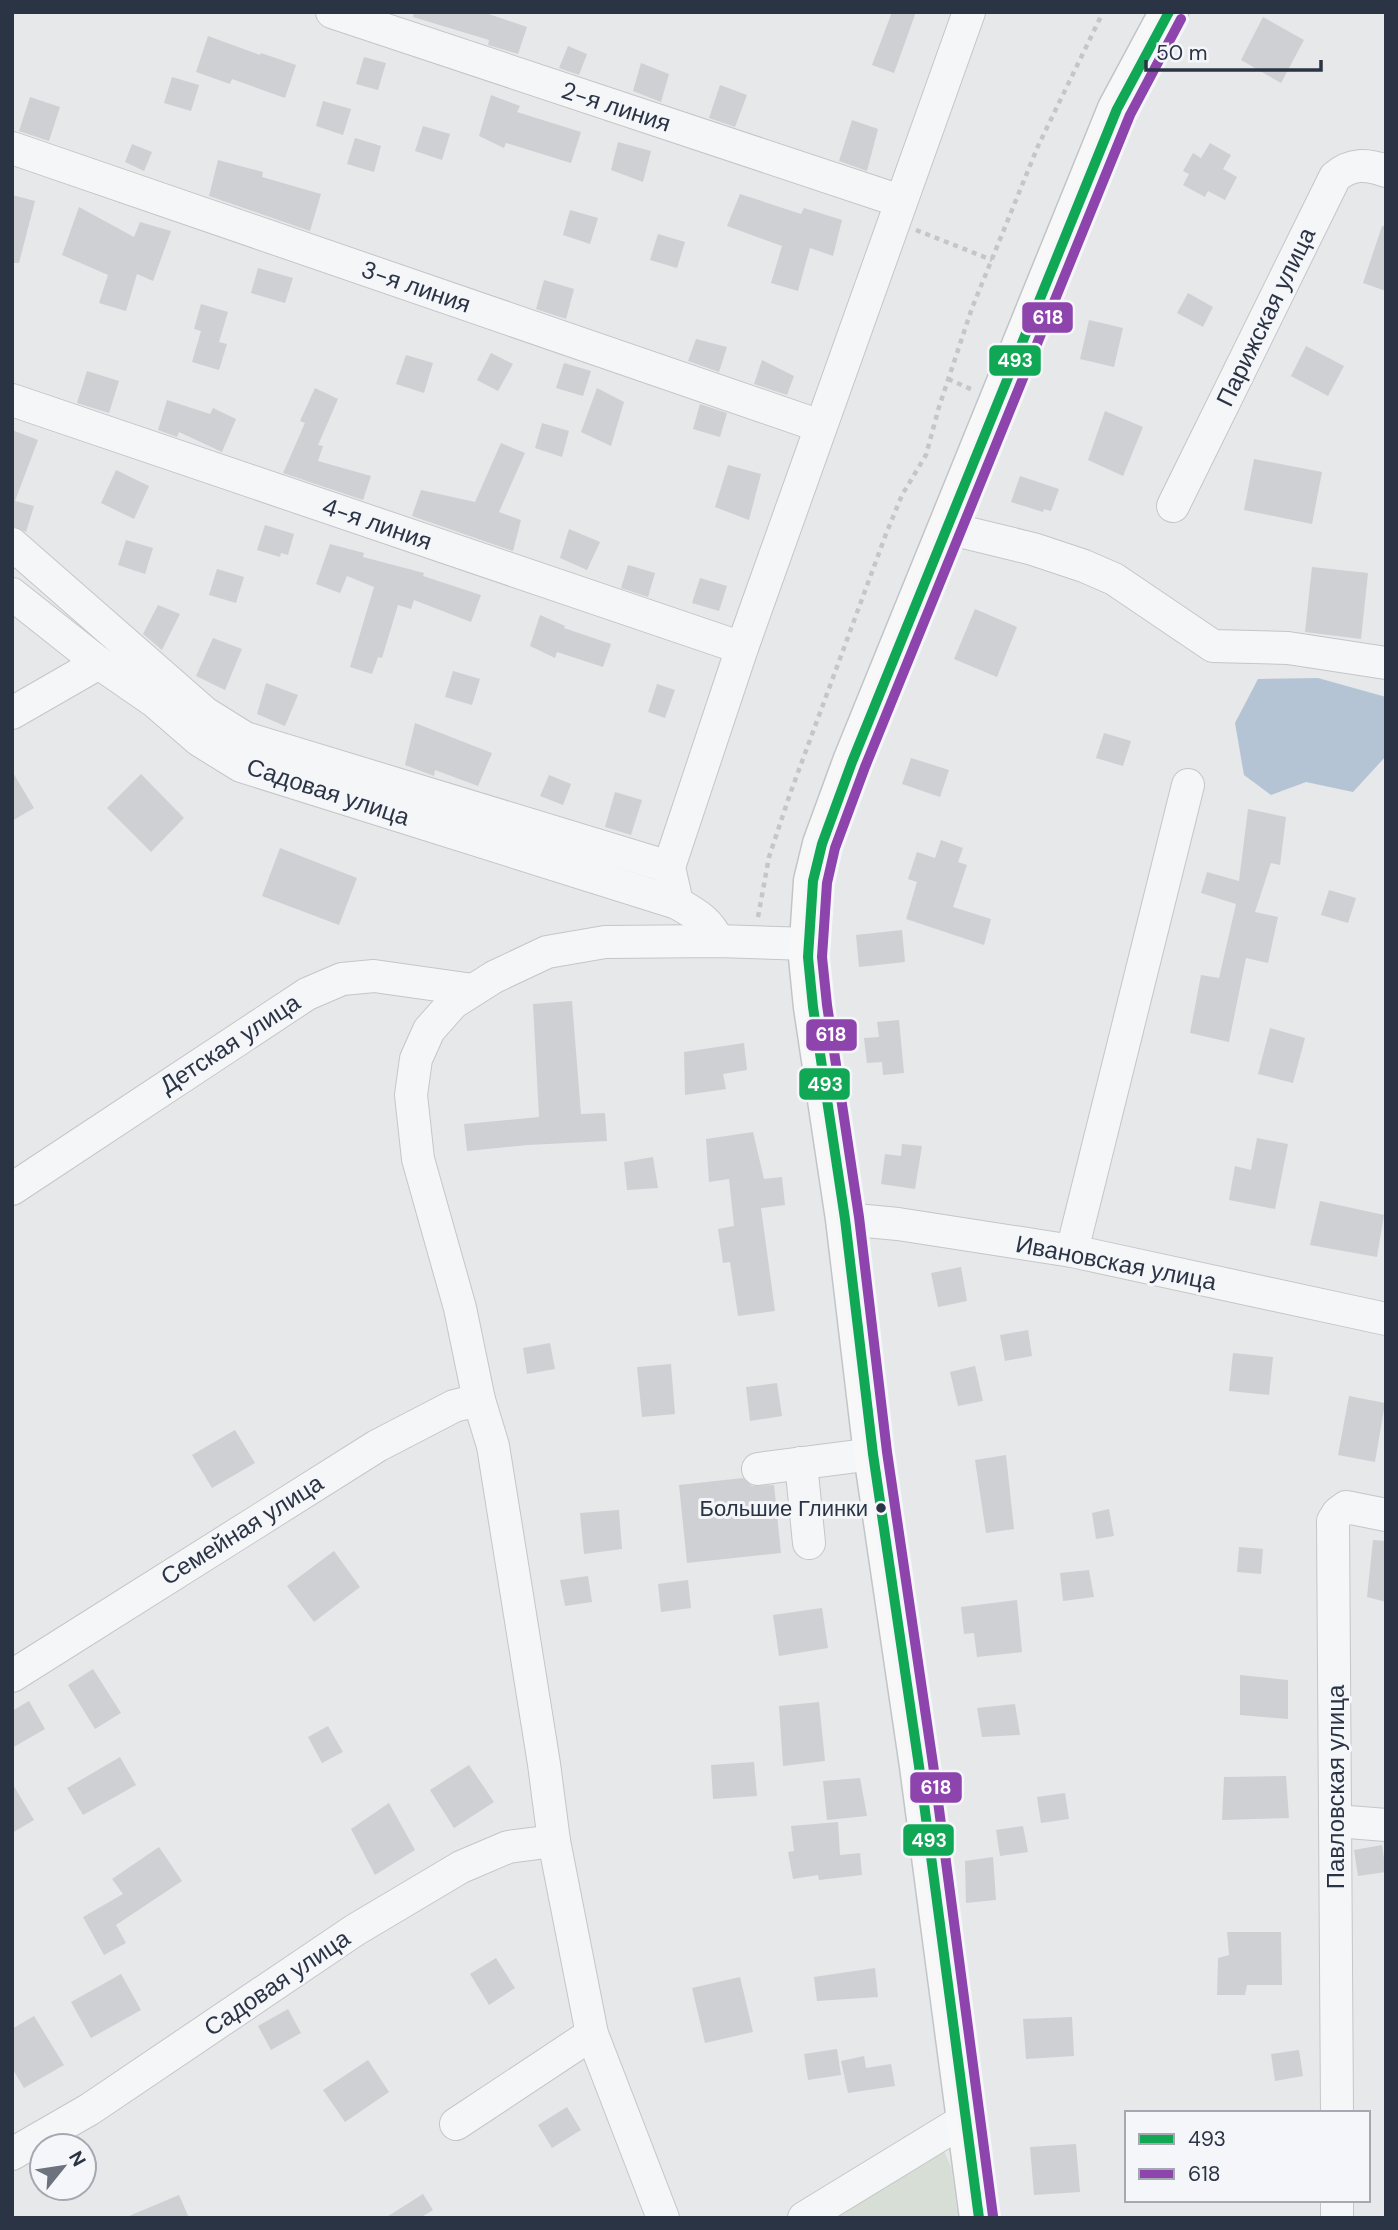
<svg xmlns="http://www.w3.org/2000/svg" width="1398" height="2230" font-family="'DM Sans',sans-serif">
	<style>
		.green { fill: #d6ded6 }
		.water { fill: #b4c4d5 }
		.building { fill: #ced0d3 }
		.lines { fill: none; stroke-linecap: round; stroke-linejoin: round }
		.minor-casing { stroke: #c4c6c8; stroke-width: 34 }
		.major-casing { stroke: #c2c5c8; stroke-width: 41 }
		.path { stroke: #c5c6ca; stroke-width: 4.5; stroke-dasharray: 5 5; stroke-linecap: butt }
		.minor { stroke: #f5f6f7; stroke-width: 32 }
		.major { stroke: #f8f8f8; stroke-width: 38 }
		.bus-1-casing { stroke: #f4f6f9; stroke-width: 16 }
		.bus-2-casing { stroke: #f4f6f9; stroke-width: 16 }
		.bus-1 { stroke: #10a855; stroke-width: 10 }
		.bus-2 { stroke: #8e44ad; stroke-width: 10 }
		.bus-dot { fill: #2b3445; stroke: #f4f6f9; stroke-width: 2.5 }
		.labels { text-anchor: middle; stroke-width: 6; stroke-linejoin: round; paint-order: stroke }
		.bus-label { font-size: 22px; fill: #2b3445; stroke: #f4f6f9; text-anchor: end }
		.street-label { font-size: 24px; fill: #2b3445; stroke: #f4f6f9 }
		.line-badge { stroke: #f4f6f9; stroke-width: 2.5 }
		.badge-label { font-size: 19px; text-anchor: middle; font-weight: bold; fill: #fff }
	</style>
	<rect width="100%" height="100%" fill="#e6e8ea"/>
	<path class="green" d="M941,2144L951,2167L958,2218H824Z"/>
	<path class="water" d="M1318,678L1386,697V756L1353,792L1306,782L1271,795L1244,775L1235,723L1258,679Z"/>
	<g class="building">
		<path d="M414,12H483L527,27L518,54L488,45L489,40L413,17Z"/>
		<path d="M892,12H916L894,73L872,65Z"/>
		<path d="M1263,17L1304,40L1281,83L1241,60Z"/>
		<path d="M208,36L260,55L261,53L296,65L285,98L232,79L230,84L196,72Z"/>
		<path d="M568,46L587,54L579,75L559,68Z"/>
		<path d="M364,57L386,63L378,90L356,84Z"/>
		<path d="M641,63L669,74L661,102L633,91Z"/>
		<path d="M172,77L199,85L191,111L164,103Z"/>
		<path d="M720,85L747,95L735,127L709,118Z"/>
		<path d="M491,95L520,106L517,112L581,132L571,163L506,143L504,148L479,136Z"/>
		<path d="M30,97L60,107L49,141L19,131Z"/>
		<path d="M323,101L351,109L343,135L316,126Z"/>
		<path d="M852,120L878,129L867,171L839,161Z"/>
		<path d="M423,126L450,134L442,160L415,151Z"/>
		<path d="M355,138L381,146L374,172L347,164Z"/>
		<path d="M618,142L651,151L643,182L611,170Z"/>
		<path d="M1210,143L1231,155L1223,169L1237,177L1225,200L1208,191L1205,197L1183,185L1189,174L1183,171L1193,153L1201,158Z"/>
		<path d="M132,144L152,152L144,171L125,162Z"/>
		<path d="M218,160L263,172L262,177L321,194L310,231L209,196Z"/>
		<path d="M740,194L801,214L804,208L842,220L833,256L810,248L798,291L771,283L782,246L727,226Z"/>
		<path d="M12,195L35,201L19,263H12Z"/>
		<path d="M79,207L134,237L140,222L171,231L153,281L137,274L126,311L99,303L108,275L62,255Z"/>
		<path d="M570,210L598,218L590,244L563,235Z"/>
		<path d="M1382,226H1386V291L1363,283Z"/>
		<path d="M658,234L685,242L677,268L650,260Z"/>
		<path d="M258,268L293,278L285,303L251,293Z"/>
		<path d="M544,280L574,289L566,319L536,309Z"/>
		<path d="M1188,293L1213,307L1203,327L1177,313Z"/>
		<path d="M201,304L228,312L219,342L227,344L219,370L192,362L201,331L194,329Z"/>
		<path d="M1089,320L1123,328L1114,367L1080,359Z"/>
		<path d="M696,339L727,347L719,372L688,361Z"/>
		<path d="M1306,346L1344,366L1328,396L1291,376Z"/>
		<path d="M491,353L513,364L498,391L477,380Z"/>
		<path d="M406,355L433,363L424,393L396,384Z"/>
		<path d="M762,360L794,376L787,395L754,384Z"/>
		<path d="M564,363L591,371L583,396L556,388Z"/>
		<path d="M87,371L119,381L109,413L77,403Z"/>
		<path d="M315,388L338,399L318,445L323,446L318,461L371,476L363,500L283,473L305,423L300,421Z"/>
		<path d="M597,388L624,402L611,446L581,432Z"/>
		<path d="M167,400L210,414L213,408L236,419L222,452L179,432L177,437L158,430Z"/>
		<path d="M700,404L727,413L720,437L693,429Z"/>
		<path d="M1105,411L1143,427L1123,476L1088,460Z"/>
		<path d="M542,423L569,431L562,457L535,448Z"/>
		<path d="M12,430L38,440L15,501L34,506L26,532L12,526Z"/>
		<path d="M501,443L525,453L499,512L521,520L513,551L412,516L421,490L475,502Z"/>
		<path d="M1254,459L1322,472L1312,524L1244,510Z"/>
		<path d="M728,465L761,474L749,520L715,507Z"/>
		<path d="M116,470L149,486L134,519L101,503Z"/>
		<path d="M1020,476L1059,489L1051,511L1044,509L1043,512L1011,502Z"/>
		<path d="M265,525L294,534L288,555L281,553L280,557L257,550Z"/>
		<path d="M569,529L600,542L587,570L560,558Z"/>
		<path d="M126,540L153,548L145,574L118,565Z"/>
		<path d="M330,544L364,553L363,557L424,573L423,576L481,595L471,622L414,600L411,609L398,605L382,658L378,657L372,674L350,667L374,587L347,576L340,593L316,584Z"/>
		<path d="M628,565L655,573L648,597L621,588Z"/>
		<path d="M1312,567L1368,573L1361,639L1305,632Z"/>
		<path d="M217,569L244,577L236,603L209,595Z"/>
		<path d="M700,578L727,586L719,611L692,603Z"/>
		<path d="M158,605L180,614L162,650L143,634Z"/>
		<path d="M975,609L1017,627L997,677L954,659Z"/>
		<path d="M540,615L565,626L564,628L611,644L603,667L557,652L555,658L530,646Z"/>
		<path d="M213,638L242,649L225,690L196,676Z"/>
		<path d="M453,671L480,679L472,705L445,697Z"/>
		<path d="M266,683L298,695L285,726L257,714Z"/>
		<path d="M657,684L675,690L665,718L648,712Z"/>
		<path d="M415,723L492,753L478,786L435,770L434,776L405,765Z"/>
		<path d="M1104,733L1131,741L1123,766L1096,758Z"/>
		<path d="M911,758L949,770L940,797L902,784Z"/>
		<path d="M12,771L34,808L12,821Z"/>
		<path d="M141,774L184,818L151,852L107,808Z"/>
		<path d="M549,775L571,784L563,805L540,796Z"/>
		<path d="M615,792L642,800L631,835L605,827Z"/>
		<path d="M1248,809L1286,817L1280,865L1271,863L1255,912L1278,917L1268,963L1246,958L1229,1042L1190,1033L1201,975L1219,978L1236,904L1201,893L1207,872L1239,881Z"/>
		<path d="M941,840L963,848L958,862L967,865L953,907L991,919L984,945L906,919L917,882L908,879L917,852L935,858Z"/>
		<path d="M280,848L357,878L339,925L262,896Z"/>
		<path d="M1329,890L1356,898L1348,923L1321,915Z"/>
		<path d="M902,930L905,962L859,967L856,935Z"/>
		<path d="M572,1001L581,1114L605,1113L607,1141L528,1145L467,1151L464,1124L539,1117L533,1004Z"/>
		<path d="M899,1020L904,1073L883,1075L882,1062L867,1063L864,1038L879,1037L877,1022Z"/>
		<path d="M1270,1028L1305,1038L1293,1083L1258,1074Z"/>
		<path d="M744,1043L747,1070L723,1074L726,1089L685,1095L684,1052Z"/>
		<path d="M753,1132L764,1179L782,1177L785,1205L761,1208L775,1311L738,1316L730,1262L723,1263L718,1229L734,1226L729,1179L709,1182L706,1139Z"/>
		<path d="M1257,1138L1288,1144L1275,1209L1229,1200L1235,1166L1251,1170Z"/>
		<path d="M902,1144L922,1146L915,1189L881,1184L885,1154L901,1156Z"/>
		<path d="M653,1157L658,1188L627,1190L624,1162Z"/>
		<path d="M1320,1201L1384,1215L1377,1257L1310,1245Z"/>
		<path d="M961,1267L967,1301L938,1307L931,1273Z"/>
		<path d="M1028,1330L1032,1356L1005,1361L1000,1335Z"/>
		<path d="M550,1343L555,1369L527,1374L523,1348Z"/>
		<path d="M1233,1353L1273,1357L1269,1395L1229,1391Z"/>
		<path d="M671,1364L675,1414L642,1417L637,1367Z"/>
		<path d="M975,1366L983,1401L958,1406L950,1372Z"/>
		<path d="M777,1383L782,1416L750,1421L746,1387Z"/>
		<path d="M1349,1396L1385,1403L1375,1462L1338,1455Z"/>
		<path d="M235,1430L255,1463L212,1488L192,1455Z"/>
		<path d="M1006,1455L1014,1529L986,1533L975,1460Z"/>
		<path d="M743,1478L752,1486L774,1485L781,1553L687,1563L679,1485Z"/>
		<path d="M1109,1509L1114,1536L1096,1539L1092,1513Z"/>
		<path d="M619,1510L622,1549L584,1554L580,1513Z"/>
		<path d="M1373,1540L1386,1541V1602L1367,1597Z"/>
		<path d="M1239,1547L1263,1549L1261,1574L1237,1572Z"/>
		<path d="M334,1551L360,1587L314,1622L287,1586Z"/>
		<path d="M1089,1570L1094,1597L1063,1601L1060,1573Z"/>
		<path d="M588,1576L592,1602L565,1606L560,1580Z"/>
		<path d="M688,1580L691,1608L661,1612L658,1584Z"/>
		<path d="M1017,1600L1022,1652L977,1657L974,1633L964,1634L961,1607Z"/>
		<path d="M822,1608L828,1648L779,1656L773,1615Z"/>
		<path d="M93,1669L121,1713L95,1729L68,1685Z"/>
		<path d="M1240,1675L1288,1680V1719L1240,1715Z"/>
		<path d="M29,1701L45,1729L12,1748V1711Z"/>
		<path d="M819,1702L825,1761L783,1766L779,1706Z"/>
		<path d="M1015,1704L1020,1735L982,1737L977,1708Z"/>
		<path d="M328,1726L343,1752L322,1763L308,1737Z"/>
		<path d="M120,1757L136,1785L83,1815L67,1788Z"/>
		<path d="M754,1762L757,1796L713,1799L711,1765Z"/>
		<path d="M469,1765L494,1802L454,1828L430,1790Z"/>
		<path d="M1286,1776L1289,1818L1222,1820L1224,1777Z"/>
		<path d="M860,1778L867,1816L827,1820L823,1781Z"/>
		<path d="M12,1783L34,1820L12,1833Z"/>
		<path d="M1065,1793L1069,1819L1041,1823L1037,1797Z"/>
		<path d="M389,1803L415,1850L375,1875L351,1829Z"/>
		<path d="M838,1822L840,1855L860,1853L862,1875L819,1880L818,1875L793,1879L788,1852L794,1851L791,1826Z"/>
		<path d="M1023,1826L1028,1852L1000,1856L996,1830Z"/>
		<path d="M1382,1845L1386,1872L1358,1876L1354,1850Z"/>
		<path d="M159,1847L182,1881L116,1925L126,1943L104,1955L83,1917L123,1894L112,1879Z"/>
		<path d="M993,1857L996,1900L966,1903L965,1861Z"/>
		<path d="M1227,1932H1281L1282,1985H1247L1245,1995H1217L1218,1958L1229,1955Z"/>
		<path d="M496,1958L515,1988L489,2005L470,1974Z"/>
		<path d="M875,1968L878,1997L817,2001L814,1977Z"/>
		<path d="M121,1974L141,2010L91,2038L71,2002Z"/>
		<path d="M740,1977L753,2032L705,2043L692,1988Z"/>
		<path d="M288,2009L301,2033L271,2050L258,2026Z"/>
		<path d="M34,2016L64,2065L24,2088L12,2068V2029Z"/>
		<path d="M1072,2017L1074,2056L1026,2059L1023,2019Z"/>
		<path d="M837,2049L841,2075L808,2080L804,2054Z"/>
		<path d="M1299,2050L1303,2076L1275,2081L1271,2054Z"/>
		<path d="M864,2056L866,2068L891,2064L895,2086L848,2093L841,2061Z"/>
		<path d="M368,2060L389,2092L345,2122L323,2090Z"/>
		<path d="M567,2107L581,2130L552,2148L538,2125Z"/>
		<path d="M1076,2144L1080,2192L1034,2195L1030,2147Z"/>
		<path d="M423,2194L433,2210L420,2218H385Z"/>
		<path d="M179,2195L189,2218H124Z"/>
	</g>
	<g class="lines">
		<defs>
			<g id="minor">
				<path d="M332,12L900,201"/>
				<path d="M12,148L820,426"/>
				<path d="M12,400L742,648"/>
				<path d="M1173,506L1335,177C1351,163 1367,164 1386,171"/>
				<path d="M947,528L1033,549L1084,566L1114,579L1213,646L1288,648L1386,663"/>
				<path d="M12,544L205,713L245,738L669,867"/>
				<path d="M12,594L99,663L154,701L199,740L241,766L677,903C696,914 709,921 718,941"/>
				<path d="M12,713L99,663"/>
				<path d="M677,903L669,867L742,648L969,12"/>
				<path d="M12,1189L307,994L342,979L374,976L473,990"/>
				<path d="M845,1219L898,1224L1072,1251L1386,1319"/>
				<path d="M1072,1251L1188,785"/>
				<path d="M801,1463L809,1543"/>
				<path d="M758,1469L873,1454"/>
				<path d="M12,1676L377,1446L454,1406L479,1400"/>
				<path d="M1336,1821L1386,1825"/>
				<path d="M1337,2113L1333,1521L1338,1513L1346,1507L1386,1515"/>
				<path d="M456,2124L592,2034"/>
				<path d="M12,2154L90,2109L355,1930L461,1867L508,1847L554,1841"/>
				<path d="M1337,2200V2218"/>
				<path d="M663,2218L592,2034L554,1841L544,1764L493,1446L479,1400L460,1308L418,1159L411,1095L416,1059L429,1030L453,1003L494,977L547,952L605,942L718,941L809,944"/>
				<path d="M804,2218L966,2119"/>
			</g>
			<path id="major" d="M979,2218L919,1766L873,1454L845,1219L813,1007L808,957L813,881L822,844L852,762L1117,109L1169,12"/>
		</defs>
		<use href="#minor" class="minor-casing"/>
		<use href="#major" class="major-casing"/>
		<g class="path">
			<path d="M916,230L992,260"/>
			<path d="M948,379L973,390"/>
			<path d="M758,917L769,857L790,794L886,534L902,495L926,455L939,407L972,308L1038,146L1103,12"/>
		</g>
		<use href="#minor" class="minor"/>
		<use href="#major" class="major"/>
		<defs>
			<path id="bus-1" d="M979,2218L919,1766L873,1454L845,1219L813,1007L808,957L813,881L822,844L852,762L1117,109L1169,12"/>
			<path id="bus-2" d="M993,2216L933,1764L887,1452L859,1217L827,1005L822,957L827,883L835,848L865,767L1130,115L1181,19"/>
		</defs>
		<use href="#bus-1" class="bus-1-casing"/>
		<use href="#bus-2" class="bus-2-casing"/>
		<use href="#bus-1" class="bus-1"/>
		<use href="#bus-2" class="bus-2"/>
	</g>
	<circle class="bus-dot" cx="881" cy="1508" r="6"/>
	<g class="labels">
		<g class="bus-label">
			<text x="868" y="1516">Большие Глинки</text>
		</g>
		<g class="street-label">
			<text transform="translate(616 107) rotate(18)" y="8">2-я линия</text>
			<text transform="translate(416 287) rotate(19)" y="8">3-я линия</text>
			<text transform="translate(1266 317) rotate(-64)" y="8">Парижская улица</text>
			<text transform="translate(377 524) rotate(19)" y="8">4-я линия</text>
			<text transform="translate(328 792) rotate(18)" y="8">Садовая улица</text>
			<text transform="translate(230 1044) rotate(-33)" y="8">Детская улица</text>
			<text transform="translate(1116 1263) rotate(11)" y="8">Ивановская улица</text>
			<text transform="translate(242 1530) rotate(-32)" y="8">Семейная улица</text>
			<text transform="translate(1336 1787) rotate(-90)" y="8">Павловская улица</text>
			<text transform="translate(277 1983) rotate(-34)" y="8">Садовая улица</text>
		</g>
	</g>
	<g class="line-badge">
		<rect x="1021" y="301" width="53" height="33" rx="7" fill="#8e44ad"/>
		<rect x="988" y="344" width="54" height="33" rx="7" fill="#10a855"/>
		<rect x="805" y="1018" width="53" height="34" rx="7" fill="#8e44ad"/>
		<rect x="798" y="1067" width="53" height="34" rx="7" fill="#10a855"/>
		<rect x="909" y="1771" width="54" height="33" rx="7" fill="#8e44ad"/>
		<rect x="902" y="1823" width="53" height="34" rx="7" fill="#10a855"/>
	</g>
	<g class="badge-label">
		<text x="1048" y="324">618</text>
		<text x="1015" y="367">493</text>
		<text x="831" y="1041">618</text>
		<text x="825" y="1091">493</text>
		<text x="936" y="1794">618</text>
		<text x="929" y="1847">493</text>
	</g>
	<rect width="1398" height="2230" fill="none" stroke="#2b3445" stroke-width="28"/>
	<rect x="1125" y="2111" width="245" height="91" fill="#f4f6f9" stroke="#a4a8b1" stroke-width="2"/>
	<rect x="1139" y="2134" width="35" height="10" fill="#10a855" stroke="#a4a8b1" stroke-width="2"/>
	<text x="1188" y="2146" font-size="21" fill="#2b3445">493</text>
	<rect x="1139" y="2169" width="35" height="10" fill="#8e44ad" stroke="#a4a8b1" stroke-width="2"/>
	<text x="1188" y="2181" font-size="21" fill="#2b3445">618</text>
	<g transform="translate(63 2167) rotate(60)"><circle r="33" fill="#f4f6f9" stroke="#a4a8b1" stroke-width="2"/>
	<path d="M0-5L12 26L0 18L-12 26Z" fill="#6c737f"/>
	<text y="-10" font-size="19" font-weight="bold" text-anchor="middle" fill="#2b3445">N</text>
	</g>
	<path d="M1146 60v10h175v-10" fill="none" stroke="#2b3445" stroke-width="3.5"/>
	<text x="1156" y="60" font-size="21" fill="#2b3445" stroke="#f4f6f9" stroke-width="5" paint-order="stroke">50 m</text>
</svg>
